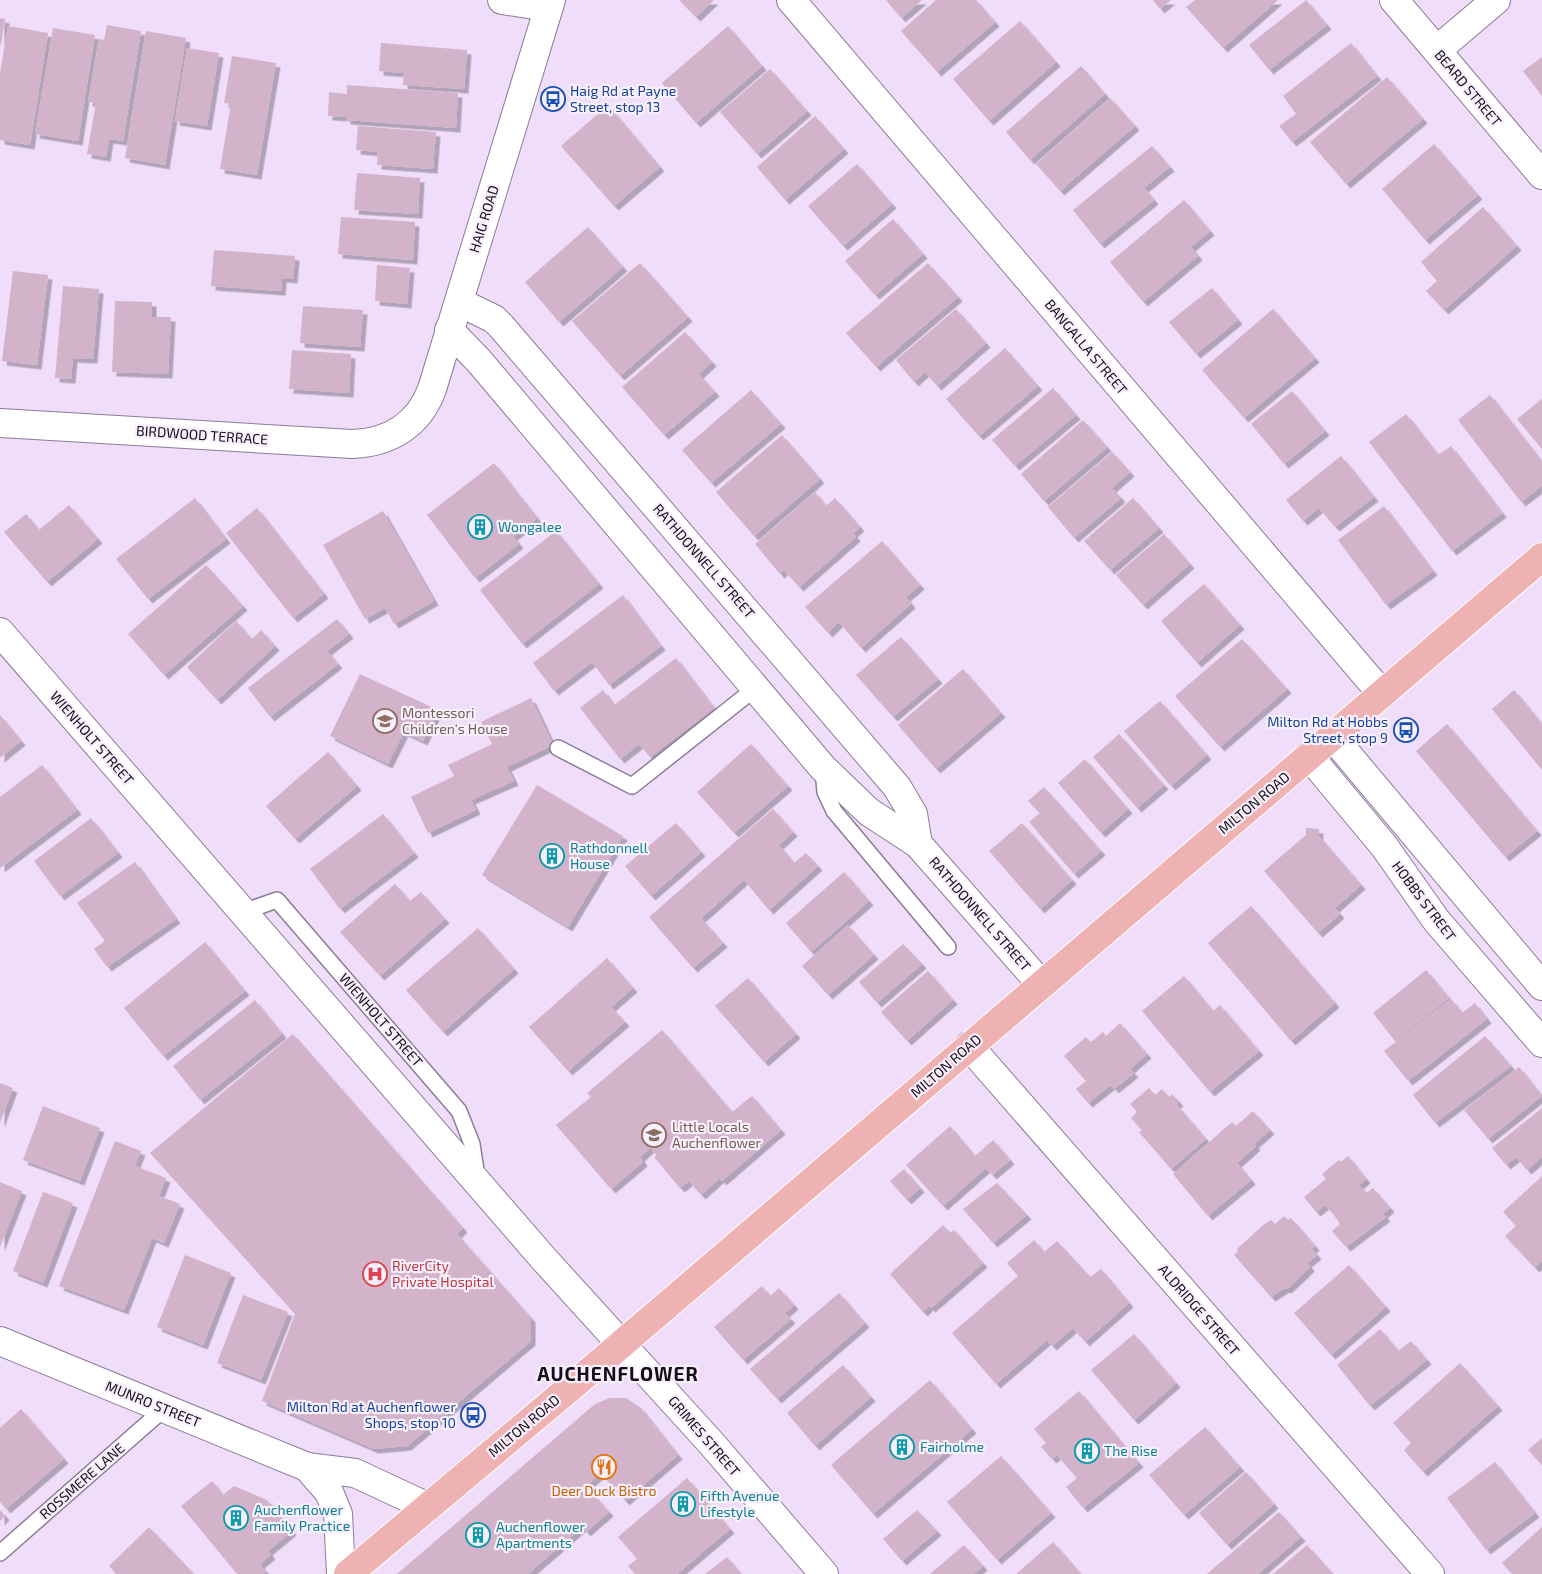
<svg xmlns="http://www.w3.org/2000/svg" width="1542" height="1574" font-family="'Exo 2',sans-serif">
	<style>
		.building { fill: #d3b3ca; filter: url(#shadow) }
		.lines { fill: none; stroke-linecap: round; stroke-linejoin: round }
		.lane-casing { stroke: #8c7c96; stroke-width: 18 }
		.street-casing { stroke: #8c7c96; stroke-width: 30 }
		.secondary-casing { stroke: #8c7c96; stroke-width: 30 }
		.primary-casing { stroke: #fff; stroke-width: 30 }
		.lane { stroke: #fff; stroke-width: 15 }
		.street { stroke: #fff; stroke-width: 28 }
		.secondary { stroke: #fff; stroke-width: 28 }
		.primary { stroke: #efb2b2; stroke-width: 28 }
		.labels { text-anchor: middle; stroke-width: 4.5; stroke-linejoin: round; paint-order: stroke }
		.street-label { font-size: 14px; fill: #150f18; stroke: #f7effb }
		.transit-label { font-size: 14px; fill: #164399; stroke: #f7effb; text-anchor: end }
		.culture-label { font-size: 14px; fill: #0d838f; stroke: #f7effb; text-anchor: start }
		.education-label { font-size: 14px; fill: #785e54; stroke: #f7effb; text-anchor: start }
		.health-label { font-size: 14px; fill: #be3a42; stroke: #f7effb; text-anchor: start }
		.food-label { font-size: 14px; fill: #c56008; stroke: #f7effb }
		.district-label { font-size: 19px; font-weight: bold; letter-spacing: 1px; fill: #150f18; stroke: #f7effb }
	</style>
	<defs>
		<filter id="shadow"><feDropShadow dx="4.5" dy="4.5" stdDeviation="0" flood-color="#0004"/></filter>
	</defs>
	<rect width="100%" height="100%" fill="#f0ddfa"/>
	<g class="building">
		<path d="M679,0H714L696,17Z"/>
		<path d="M886,0H922L901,18Z"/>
		<path d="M936,0H976L995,22L937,72L901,31Z"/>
		<path d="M1153,0H1171L1160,9Z"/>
		<path d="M1195,0H1278L1223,48L1186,7Z"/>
		<path d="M1306,0L1327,25L1269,70L1249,45Z"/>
		<path d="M0,18L5,19L1,45H0Z"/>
		<path d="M1020,21L1056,62L989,121L953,79Z"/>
		<path d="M107,25L141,31L123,141L109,139L106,157L87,154L96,103L88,102L99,39L104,40Z"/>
		<path d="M8,26L48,33L30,145L0,140V73Z"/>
		<path d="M728,26L762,66L696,123L662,83Z"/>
		<path d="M53,28L95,35L78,141L35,134Z"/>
		<path d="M146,31L186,38L165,165L125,158Z"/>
		<path d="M381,43L467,50L464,89L403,85L404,73L379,71Z"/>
		<path d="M1351,43L1377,76L1292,142L1279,126L1296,114L1283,96Z"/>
		<path d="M187,48L219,53L207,126L175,121Z"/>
		<path d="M232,56L276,63L257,175L220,169L231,104L224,103Z"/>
		<path d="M1542,57V96L1523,71Z"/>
		<path d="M1081,66L1105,94L1030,160L1006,132Z"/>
		<path d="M770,69L807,111L757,154L720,112Z"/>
		<path d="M1387,77L1423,119L1346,184L1310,142Z"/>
		<path d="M347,85L458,93L456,128L346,120V117L328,116L329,92L347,94Z"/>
		<path d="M1110,98L1135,126L1060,191L1036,164Z"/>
		<path d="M608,105L660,167L614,206L561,146Z"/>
		<path d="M815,116L844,149L785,200L757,167Z"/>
		<path d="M358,126L436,132L433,169L377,165L378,152L356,150Z"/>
		<path d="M1434,144L1478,195L1425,240L1382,189Z"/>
		<path d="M1152,146L1170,167L1144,188L1154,200L1100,244L1073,210Z"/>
		<path d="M857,164L892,204L843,246L808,206Z"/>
		<path d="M357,173L420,178L418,214L354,210Z"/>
		<path d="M1184,200L1210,231L1191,247L1198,256L1143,302L1110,262Z"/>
		<path d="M1483,207L1517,246L1444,310L1426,291L1437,281L1421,262Z"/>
		<path d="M341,217L415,222L413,260L338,254Z"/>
		<path d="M893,219L923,254L875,295L845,261Z"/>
		<path d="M588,227L623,267L559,322L525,282Z"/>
		<path d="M214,250L295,256L293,279L282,278L281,291L211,286Z"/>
		<path d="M640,263L688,317L620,376L572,321Z"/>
		<path d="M928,263L958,297L876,367L846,333Z"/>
		<path d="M377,265L410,268L407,304L375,301Z"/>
		<path d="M13,271L48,275L37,365L2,361Z"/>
		<path d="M63,286L99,289L93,359L73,358L71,379L55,378Z"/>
		<path d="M1212,288L1238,320L1196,354L1169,322Z"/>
		<path d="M115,301L152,302V317H171L168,374L112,372Z"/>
		<path d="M303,306L363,310L360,347L300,343Z"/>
		<path d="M956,309L986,343L937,386L925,372L914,382L896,360Z"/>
		<path d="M1273,309L1315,358L1244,418L1202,370Z"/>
		<path d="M685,332L712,362L699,374L715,392L664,435L622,387Z"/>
		<path d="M1005,348L1038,386L979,436L946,399Z"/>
		<path d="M292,350L351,354L349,393L289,389Z"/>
		<path d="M1053,388L1076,415L1015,466L992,440Z"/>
		<path d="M751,390L781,424L711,483L682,450Z"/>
		<path d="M1292,391L1325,431L1284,464L1251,424Z"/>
		<path d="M1490,395L1542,462V486L1521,502L1458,420Z"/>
		<path d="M1542,399V449L1517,419Z"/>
		<path d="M1406,414L1438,455L1451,446L1502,513L1452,551L1369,442Z"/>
		<path d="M1083,420L1107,447L1044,501L1021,474Z"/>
		<path d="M782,435L820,479L754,536L716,492Z"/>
		<path d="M1112,452L1130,472L1112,488L1121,498L1074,538L1048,507Z"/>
		<path d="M1341,456L1374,497L1335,527L1319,508L1303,521L1286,500Z"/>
		<path d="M494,463L537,518L513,536L519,544L475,578L427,515Z"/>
		<path d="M815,492L826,506L835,498L860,527L853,533L856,537L799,587L784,570L780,574L755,544Z"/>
		<path d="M195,498L226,539L148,599L116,559Z"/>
		<path d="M1133,498L1159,528L1110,570L1084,541Z"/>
		<path d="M69,505L98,539L47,582L4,532L26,514L39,530Z"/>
		<path d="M1384,506L1433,571L1386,605L1338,540Z"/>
		<path d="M257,508L324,594L293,618L226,533Z"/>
		<path d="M383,511L434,601L394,624L385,608L365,619L323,545Z"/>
		<path d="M556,531L599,584L522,644L480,590Z"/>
		<path d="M1164,534L1190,564L1143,605L1116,575Z"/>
		<path d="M882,541L920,585L906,597L911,604L861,648L839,622L828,633L805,607Z"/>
		<path d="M206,565L243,606L164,675L128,634Z"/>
		<path d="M1204,584L1240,625L1197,663L1161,621Z"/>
		<path d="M623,595L661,646L609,685L592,662L554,691L533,663Z"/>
		<path d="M337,619L349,634L327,651L338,664L270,717L248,688Z"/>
		<path d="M236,621L252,639L261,630L275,646L217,700L187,667Z"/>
		<path d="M901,637L938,679L893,717L856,675Z"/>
		<path d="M1242,639L1287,689L1220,747L1175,696Z"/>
		<path d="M676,658L714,708L650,757L639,744L620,759L580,708L603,690L614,705Z"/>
		<path d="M963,669L1001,713L936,769L898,725Z"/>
		<path d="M360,674L438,710L423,741L404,732L388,764L330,736Z"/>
		<path d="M1514,690L1542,724V770L1492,709Z"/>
		<path d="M531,698L553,745L507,767L514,781L471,800L476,810L428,833L411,797L454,776L448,765L492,744L481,722Z"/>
		<path d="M1160,701L1207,755L1171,786L1124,731Z"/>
		<path d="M0,715L21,741L0,758Z"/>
		<path d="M1447,724L1537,831L1505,857L1416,751Z"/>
		<path d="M1119,734L1164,785L1137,808L1093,757Z"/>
		<path d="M751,744L788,786L734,833L697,792Z"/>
		<path d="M328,752L357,786L295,839L266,806Z"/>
		<path d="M1085,759L1128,809L1101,833L1058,783Z"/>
		<path d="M42,765L77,810L0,868V797Z"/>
		<path d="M537,785L623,836L568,927L482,875Z"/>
		<path d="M1044,787L1101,851L1074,874L1029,822L1040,813L1028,801Z"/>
		<path d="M773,809L793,832L779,845L794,863L806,853L818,866L769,910L744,880L701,918L723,943L693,968L649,917Z"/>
		<path d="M383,814L414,853L340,909L310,869Z"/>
		<path d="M91,818L118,853L60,896L34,861Z"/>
		<path d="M676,823L701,852L651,896L625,866Z"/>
		<path d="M1022,823L1072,880L1040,909L989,851Z"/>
		<path d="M1306,828L1319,829V836L1361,885L1335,908L1340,914L1318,933L1264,871L1306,835Z"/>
		<path d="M135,862L176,919L107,967L94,949L105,941L77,903Z"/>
		<path d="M844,872L869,901L811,952L786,923Z"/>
		<path d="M395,884L410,901L421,892L445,919L380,976L340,932Z"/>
		<path d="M1251,906L1335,1003L1291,1041L1208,943Z"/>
		<path d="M848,925L874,955L828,995L802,966Z"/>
		<path d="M478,928L514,969L443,1032L406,990Z"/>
		<path d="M205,942L245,991L163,1056L124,1008Z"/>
		<path d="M903,944L922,964L877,1003L859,982Z"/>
		<path d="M607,958L633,988L611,1007L625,1022L568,1071L529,1027Z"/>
		<path d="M1426,970L1449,998L1395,1041L1373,1013Z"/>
		<path d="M928,971L953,1000L907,1041L881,1012Z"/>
		<path d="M1184,976L1213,1011L1220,1005L1259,1051L1210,1092L1142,1011Z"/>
		<path d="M748,978L796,1034L764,1062L715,1006Z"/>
		<path d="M1451,999L1462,1013L1475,1003L1487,1019L1408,1081L1384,1051Z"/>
		<path d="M255,1000L282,1034L200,1100L173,1066Z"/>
		<path d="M1120,1023L1147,1054L1130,1069L1134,1073L1114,1089L1111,1085L1088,1103L1076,1089L1086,1081L1064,1056L1086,1037L1091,1042L1103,1032L1106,1036Z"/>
		<path d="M662,1030L732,1112L752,1096L781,1130L722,1181L720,1178L701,1195L689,1181L680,1188L654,1157L657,1155L650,1148L640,1157L643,1162L611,1189L556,1125L591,1097L587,1093Z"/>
		<path d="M293,1034L463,1228L457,1234L531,1318V1341L407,1446L374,1449L262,1401L295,1314L150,1153Z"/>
		<path d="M1485,1036L1511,1066L1435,1123L1413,1095Z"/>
		<path d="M1519,1067L1542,1096L1488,1139L1464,1110Z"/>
		<path d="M0,1083L13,1088L0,1123Z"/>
		<path d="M1149,1088L1155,1095L1162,1089L1169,1097L1172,1094L1179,1102L1176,1104L1206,1139L1171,1169L1139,1132L1142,1130L1131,1118L1137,1112L1130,1104Z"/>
		<path d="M43,1106L100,1128L80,1181L23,1160Z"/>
		<path d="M1542,1108V1157L1527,1170L1516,1157L1506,1165L1492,1148Z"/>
		<path d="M1253,1111L1270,1130L1254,1144L1256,1146L1237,1163L1251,1180L1208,1216L1173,1174L1232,1122L1236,1126Z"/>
		<path d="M950,1126L975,1156L993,1140L1010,1160L992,1175L986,1168L943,1206L906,1165Z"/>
		<path d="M115,1141L141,1151L135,1166L166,1178L159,1196L180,1204L164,1243L152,1238L124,1310L59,1286Z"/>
		<path d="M1348,1156L1366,1179L1359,1185L1363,1190L1366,1193L1373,1188L1390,1208L1383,1214L1386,1217L1346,1247L1332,1231L1340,1224L1334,1215L1325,1205L1316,1212L1304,1197L1326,1179L1322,1174L1339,1160L1341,1162Z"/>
		<path d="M904,1169L920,1188L907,1200L890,1181Z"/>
		<path d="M1542,1176V1261L1535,1268L1505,1236L1516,1226L1503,1212Z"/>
		<path d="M0,1182L22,1191L0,1247Z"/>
		<path d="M997,1183L1027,1215L993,1243L963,1209Z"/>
		<path d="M43,1192L73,1203L43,1283L13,1271Z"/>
		<path d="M1284,1216L1288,1220L1291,1218L1315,1246L1312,1249L1317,1255L1307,1263L1310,1267L1301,1276L1287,1289L1285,1288L1271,1297L1234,1255L1238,1251L1237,1249L1262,1226L1271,1220L1275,1224Z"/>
		<path d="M943,1225L950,1233L954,1230L983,1263L931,1308L929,1306L923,1312L890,1274Z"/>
		<path d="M1034,1240L1044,1252L1057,1241L1090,1277L1101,1269L1129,1303L1085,1342L1073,1328L1052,1346L1047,1340L996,1384L952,1333L1018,1276L1007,1263Z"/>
		<path d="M185,1255L231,1273L203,1345L157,1327Z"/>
		<path d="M1349,1265L1386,1307L1331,1355L1294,1313Z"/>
		<path d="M762,1286L770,1296L779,1288L794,1305L785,1313L791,1319L743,1360L714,1327Z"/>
		<path d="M839,1293L865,1323L777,1399L750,1369Z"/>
		<path d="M243,1295L288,1312L261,1380L217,1363Z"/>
		<path d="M1380,1329L1398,1351L1411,1341L1427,1360L1370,1406L1337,1365Z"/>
		<path d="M1134,1334L1176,1383L1134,1420L1091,1370Z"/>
		<path d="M1460,1363L1498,1406L1423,1472L1404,1450L1411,1443L1393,1423Z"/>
		<path d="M843,1365L871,1397L815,1446L787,1413Z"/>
		<path d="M930,1380L972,1429L873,1514L831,1465Z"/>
		<path d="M1079,1391L1139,1463L1083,1508L1066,1487L1077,1478L1057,1455L1052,1459L1041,1447L1046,1443L1034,1429Z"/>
		<path d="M610,1398H626L641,1408L678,1455L625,1501L601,1473L586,1486L609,1512L586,1532L582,1527L528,1574H397L595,1404Z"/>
		<path d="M21,1409L64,1459L6,1509L0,1502V1428Z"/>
		<path d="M1205,1427L1240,1467L1184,1515L1149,1475Z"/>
		<path d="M1542,1438V1465L1528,1450Z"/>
		<path d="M1001,1456L1051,1513L997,1560L947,1502Z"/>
		<path d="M1495,1462L1535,1513L1486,1550L1447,1498Z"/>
		<path d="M1246,1472L1274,1504L1227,1545L1199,1513Z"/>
		<path d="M687,1478L730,1529L677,1574H635L628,1566L637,1559L618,1537Z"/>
		<path d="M212,1481L223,1495L234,1486L267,1500L292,1531L268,1551L271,1555L260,1564L266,1572L263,1574H237L181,1506Z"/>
		<path d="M0,1510L5,1516L0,1521Z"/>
		<path d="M917,1510L937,1531L902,1561L883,1539Z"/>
		<path d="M1279,1512L1301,1537L1258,1574H1207Z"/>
		<path d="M149,1527L194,1574H116L109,1566Z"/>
		<path d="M1542,1527V1574H1512L1502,1563Z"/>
		<path d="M1053,1542L1081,1574H1016Z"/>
		<path d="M964,1545L983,1566L974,1574H930Z"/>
		<path d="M1307,1545L1333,1574H1273Z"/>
		<path d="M727,1557L741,1574H705Z"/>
	</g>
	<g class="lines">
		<defs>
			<g id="lane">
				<path d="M558,748L632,786L757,687"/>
				<path d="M823,769L825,792L834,811L948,947"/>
				<path d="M243,912L277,900L459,1111L472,1144L477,1177"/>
				<path d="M0,1553L165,1408"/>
			</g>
			<g id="street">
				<path d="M502,0L548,7"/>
				<path d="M791,0L1382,694"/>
				<path d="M1394,0L1542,175"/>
				<path d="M1437,50L1496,0"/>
				<path d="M459,302L494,319L501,326L897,787L913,814L918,844"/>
				<path d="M449,330L479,361L823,768L869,812L918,844L1041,984"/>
				<path d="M0,632L543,1258L712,1444L824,1574"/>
				<path d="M1332,736L1542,986"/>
				<path d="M1309,756L1384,846L1436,920L1542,1043"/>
				<path d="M969,1046L1430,1574"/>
				<path d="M0,1341L307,1467L355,1473L428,1507"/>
				<path d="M307,1467L329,1492L338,1514L341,1574"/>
			</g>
			<path id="secondary" d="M0,423L352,444C389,443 419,425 432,389L551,0"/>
			<path id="primary" d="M348,1574L590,1371L1542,557"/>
		</defs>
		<use href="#lane" class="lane-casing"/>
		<use href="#street" class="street-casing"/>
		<use href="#secondary" class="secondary-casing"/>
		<use href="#primary" class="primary-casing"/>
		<use href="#lane" class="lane"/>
		<use href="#street" class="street"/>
		<use href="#secondary" class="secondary"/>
		<use href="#primary" class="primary"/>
	</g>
	<defs>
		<symbol id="bus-ring" viewBox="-11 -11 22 22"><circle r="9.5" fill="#f7effb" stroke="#1a4fb4" stroke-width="1.5"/><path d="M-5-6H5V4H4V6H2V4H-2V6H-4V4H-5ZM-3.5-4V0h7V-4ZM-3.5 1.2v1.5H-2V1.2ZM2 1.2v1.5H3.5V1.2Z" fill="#1a4fb4"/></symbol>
		<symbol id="building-ring" viewBox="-11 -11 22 22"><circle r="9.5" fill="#f7effb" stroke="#0f9aa8" stroke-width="1.5"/><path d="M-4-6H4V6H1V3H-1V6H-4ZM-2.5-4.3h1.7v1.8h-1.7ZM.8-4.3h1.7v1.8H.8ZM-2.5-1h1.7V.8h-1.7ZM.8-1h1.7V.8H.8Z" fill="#0f9aa8"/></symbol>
		<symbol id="school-ring" viewBox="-11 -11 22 22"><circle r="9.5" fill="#f7effb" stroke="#8d6e63" stroke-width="1.5"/><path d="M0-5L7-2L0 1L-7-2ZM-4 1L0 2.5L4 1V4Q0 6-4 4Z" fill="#8d6e63"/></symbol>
		<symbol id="hospital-ring" viewBox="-11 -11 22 22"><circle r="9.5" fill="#f7effb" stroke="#e0444e" stroke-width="1.5"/><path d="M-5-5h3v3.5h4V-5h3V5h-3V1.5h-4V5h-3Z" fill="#e0444e"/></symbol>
		<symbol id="restaurant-ring" viewBox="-11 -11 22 22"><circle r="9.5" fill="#f7effb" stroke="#e8710a" stroke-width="1.5"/><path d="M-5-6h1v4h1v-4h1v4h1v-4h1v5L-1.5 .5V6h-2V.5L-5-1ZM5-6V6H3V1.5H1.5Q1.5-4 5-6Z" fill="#e8710a"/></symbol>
	</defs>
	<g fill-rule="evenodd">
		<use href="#bus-ring" x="539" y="85" width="28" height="28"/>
		<use href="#building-ring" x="466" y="513" width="28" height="28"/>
		<use href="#school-ring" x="371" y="707" width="28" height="28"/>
		<use href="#bus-ring" x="1392" y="716" width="28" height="28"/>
		<use href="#building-ring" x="538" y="842" width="28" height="28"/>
		<use href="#school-ring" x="640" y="1121" width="28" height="28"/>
		<use href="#hospital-ring" x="361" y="1260" width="28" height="28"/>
		<use href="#bus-ring" x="459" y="1401" width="28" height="28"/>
		<use href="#building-ring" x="888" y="1433" width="28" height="28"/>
		<use href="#building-ring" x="1073" y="1437" width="28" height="28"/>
		<use href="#restaurant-ring" x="590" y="1453" width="28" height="28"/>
		<use href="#building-ring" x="669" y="1490" width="28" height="28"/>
		<use href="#building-ring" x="222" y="1504" width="28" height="28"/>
		<use href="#building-ring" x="464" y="1521" width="28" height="28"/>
	</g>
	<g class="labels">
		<g class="street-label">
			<text transform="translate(1468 88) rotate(50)" y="5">BEARD STREET</text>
			<text transform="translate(484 219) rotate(-73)" y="5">HAIG ROAD</text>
			<text transform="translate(1086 347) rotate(50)" y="5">BANGALLA STREET</text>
			<text transform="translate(202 435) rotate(4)" y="5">BIRDWOOD TERRACE</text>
			<text transform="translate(704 561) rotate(49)" y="5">RATHDONNELL STREET</text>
			<text transform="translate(92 738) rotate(49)" y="5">WIENHOLT STREET</text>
			<text transform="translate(1254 803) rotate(-40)" y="5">MILTON ROAD</text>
			<text transform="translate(1424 901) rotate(53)" y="5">HOBBS STREET</text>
			<text transform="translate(980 914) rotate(49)" y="5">RATHDONNELL STREET</text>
			<text transform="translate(381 1020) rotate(49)" y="5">WIENHOLT STREET</text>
			<text transform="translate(946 1066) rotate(-41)" y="5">MILTON ROAD</text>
			<text transform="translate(1199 1310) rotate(49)" y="5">ALDRIDGE STREET</text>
			<text transform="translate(153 1404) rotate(22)" y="5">MUNRO STREET</text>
			<text transform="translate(524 1426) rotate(-40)" y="5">MILTON ROAD</text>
			<text transform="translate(704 1436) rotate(49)" y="5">GRIMES STREET</text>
			<text transform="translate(82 1481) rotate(-41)" y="5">ROSSMERE LANE</text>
		</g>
		<g class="transit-label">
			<text x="570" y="96" text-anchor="start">Haig Rd at Payne<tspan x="570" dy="16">Street, stop 13</tspan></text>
			<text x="1388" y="727">Milton Rd at Hobbs<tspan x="1388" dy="16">Street, stop 9</tspan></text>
			<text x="456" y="1412">Milton Rd at Auchenflower<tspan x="456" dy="16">Shops, stop 10</tspan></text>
		</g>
		<g class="culture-label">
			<text x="498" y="532">Wongalee</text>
			<text x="570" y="853">Rathdonnell<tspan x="570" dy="16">House</tspan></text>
			<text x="920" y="1452">Fairholme</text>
			<text x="1104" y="1456">The Rise</text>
			<text x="700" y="1501">Fifth Avenue<tspan x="700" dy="16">Lifestyle</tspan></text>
			<text x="254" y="1515">Auchenflower<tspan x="254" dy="16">Family Practice</tspan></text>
			<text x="496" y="1532">Auchenflower<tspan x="496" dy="16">Apartments</tspan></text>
		</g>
		<g class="education-label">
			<text x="402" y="718">Montessori<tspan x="402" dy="16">Children's House</tspan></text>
			<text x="672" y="1132">Little Locals<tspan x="672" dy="16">Auchenflower</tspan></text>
		</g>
		<g class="health-label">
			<text x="392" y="1271">RiverCity<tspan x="392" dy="16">Private Hospital</tspan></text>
		</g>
		<g class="food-label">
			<text x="604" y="1496">Deer Duck Bistro</text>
		</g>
		<g class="district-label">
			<text x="618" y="1381">AUCHENFLOWER</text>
		</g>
	</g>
</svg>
